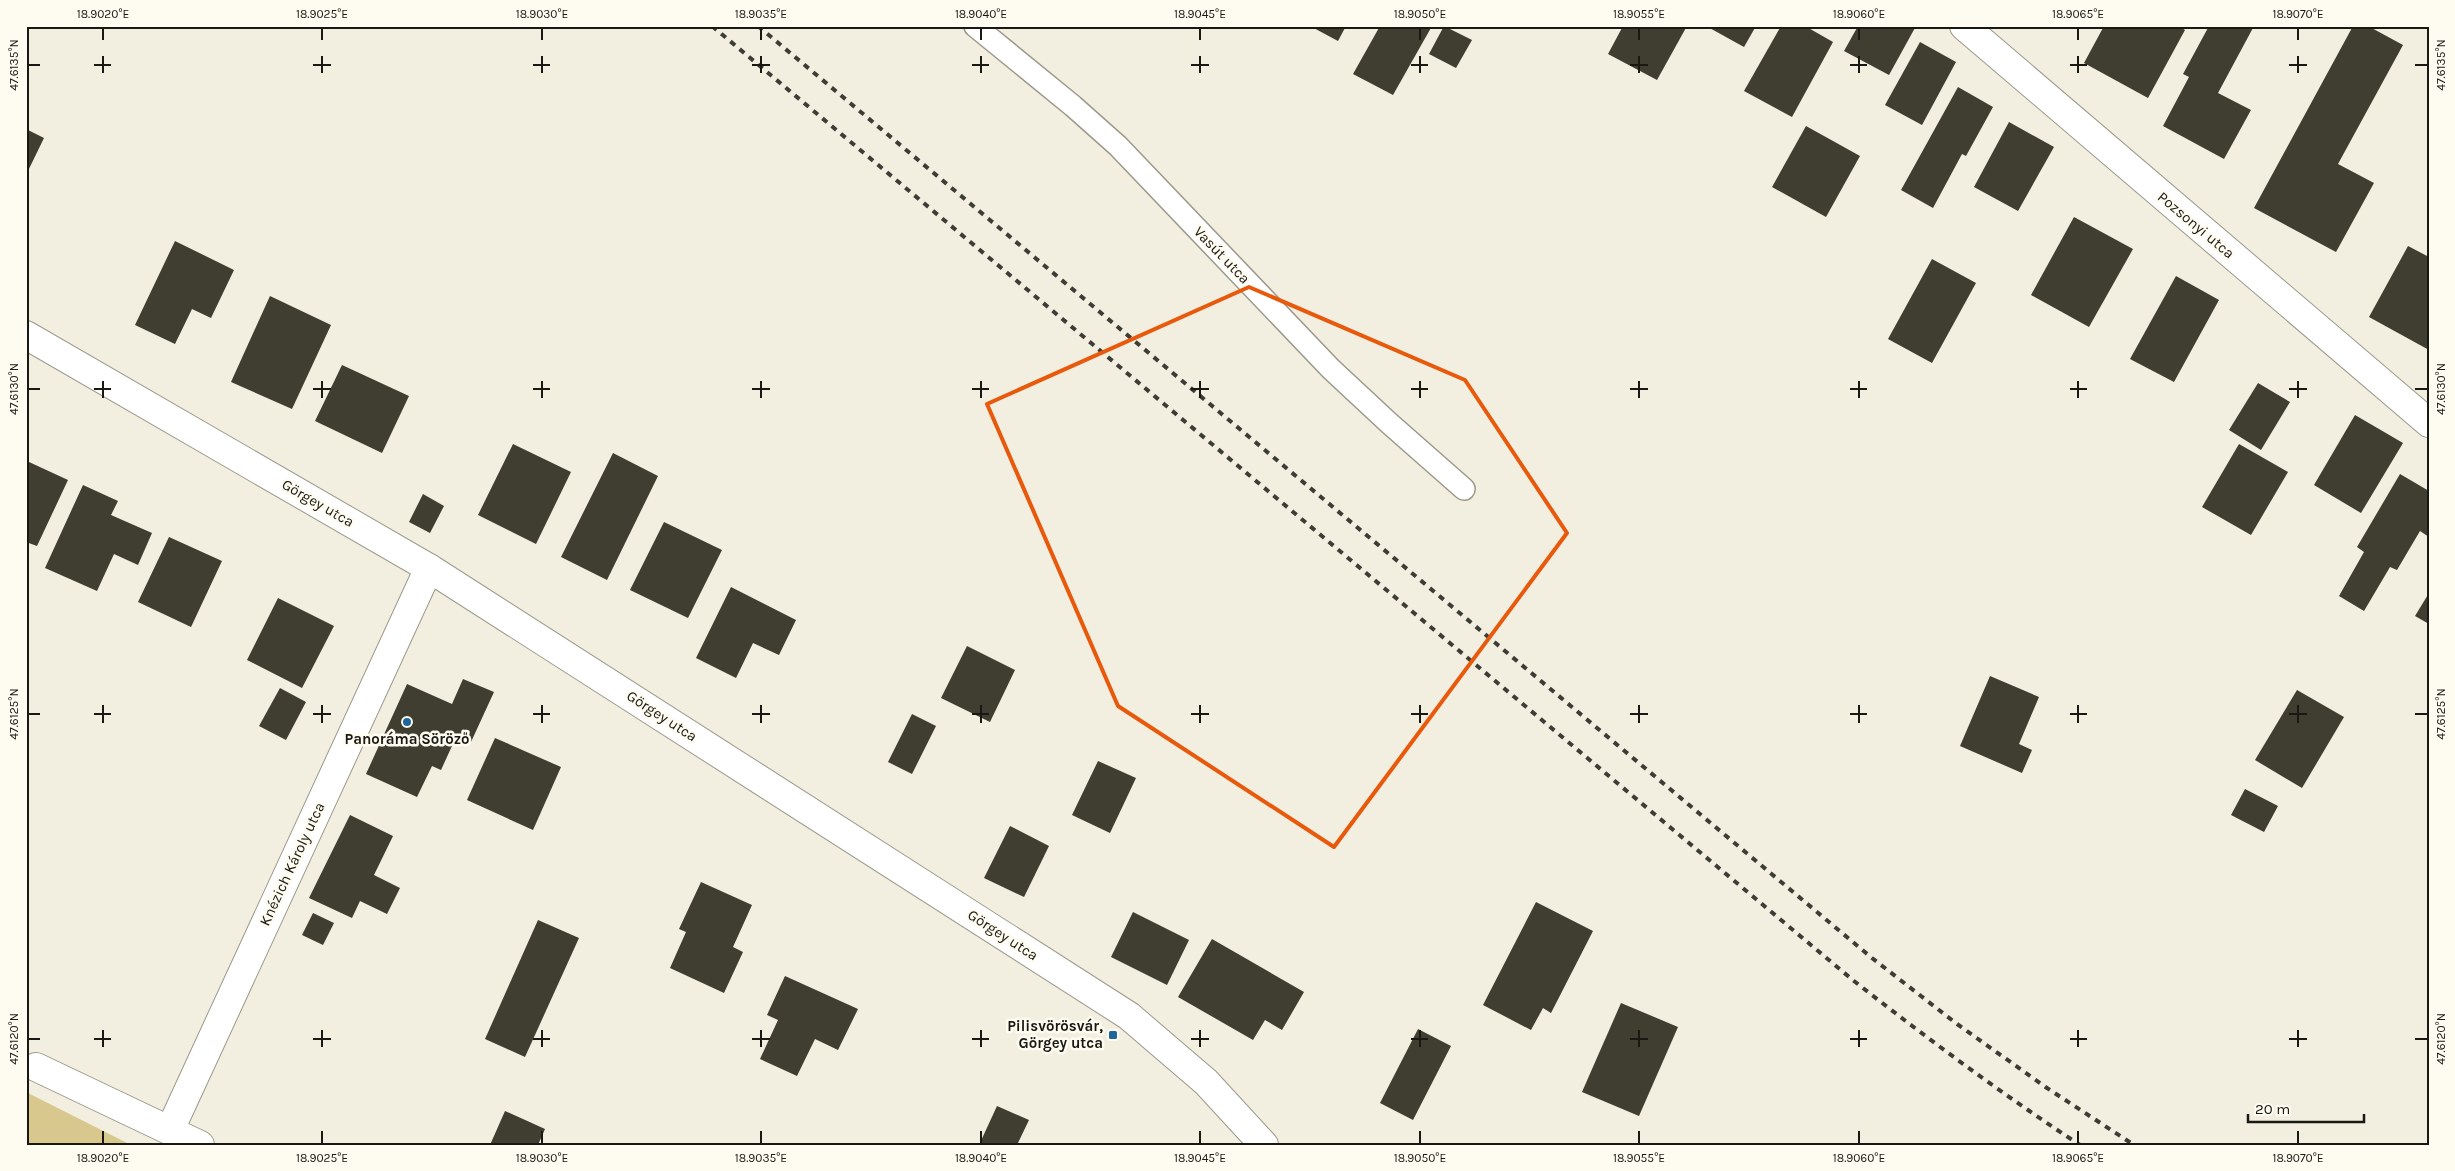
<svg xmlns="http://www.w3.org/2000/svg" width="2455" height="1171" font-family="Karla,sans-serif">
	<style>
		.green { fill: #d8c88d }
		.building { fill: #403d31 }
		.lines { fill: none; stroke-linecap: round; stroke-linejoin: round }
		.service-casing { stroke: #9c998b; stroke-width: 24 }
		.minor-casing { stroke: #9c998b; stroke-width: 30 }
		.service { stroke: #fff; stroke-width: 21 }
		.minor { stroke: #fff; stroke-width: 28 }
		.rail { stroke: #3e3c36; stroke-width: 4; stroke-dasharray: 6 6; stroke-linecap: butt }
		.marked { fill: none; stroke: #e8590c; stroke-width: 4; stroke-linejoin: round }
		.ticks { fill: none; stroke: #191813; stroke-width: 2 }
		.poi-dot { fill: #1f679b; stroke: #fefbf0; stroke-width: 2 }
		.labels { text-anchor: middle; stroke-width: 5; stroke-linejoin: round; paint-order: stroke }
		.street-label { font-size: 15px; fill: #191813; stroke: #fefbf0 }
		.poi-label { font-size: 15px; font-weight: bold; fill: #191813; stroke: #fefbf0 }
		.neatline { fill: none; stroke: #191813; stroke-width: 2 }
		.ticks-label { font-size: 12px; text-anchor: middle; fill: #191813 }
	</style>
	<rect width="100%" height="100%" fill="#f2eee0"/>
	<path class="green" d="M26,1092L131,1145H26Z"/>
	<g class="building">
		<path d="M1310,26H1346L1338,41Z"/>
		<path d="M1380,26H1432L1393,95L1353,74Z"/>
		<path d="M1444,26L1472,40L1456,68L1429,54Z"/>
		<path d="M1623,26H1687L1657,80L1608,54Z"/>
		<path d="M1706,26H1756L1744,47Z"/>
		<path d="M1781,26H1805L1833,42L1792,117L1744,91Z"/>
		<path d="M1858,26H1916L1889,75L1844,51Z"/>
		<path d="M2104,26H2179L2185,30L2148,98L2084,63Z"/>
		<path d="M2209,26H2254L2218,93L2251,110L2224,159L2163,126L2189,77L2183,74Z"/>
		<path d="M2353,26H2368L2403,45L2338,164L2374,183L2336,252L2254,208Z"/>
		<path d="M1920,42L1956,62L1922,125L1885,105Z"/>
		<path d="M1958,87L1993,107L1966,156L1962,154L1933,208L1901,190Z"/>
		<path d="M2009,122L2054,147L2018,211L1974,187Z"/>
		<path d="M1806,126L1860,156L1826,217L1772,187Z"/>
		<path d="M26,129L44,138L26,175Z"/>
		<path d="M2074,217L2133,249L2089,327L2031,295Z"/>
		<path d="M175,241L234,270L211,318L192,309L175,344L135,325Z"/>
		<path d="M2408,246L2429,257V350L2369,317Z"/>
		<path d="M1932,259L1976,283L1932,363L1888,339Z"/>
		<path d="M2176,276L2219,300L2174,382L2130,359Z"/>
		<path d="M270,296L331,325L292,409L231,382Z"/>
		<path d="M342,365L409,396L382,453L315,421Z"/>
		<path d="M2258,383L2290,402L2261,450L2229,430Z"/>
		<path d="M2355,415L2403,443L2361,513L2314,485Z"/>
		<path d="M513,444L571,472L536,544L478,515Z"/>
		<path d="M2239,444L2288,472L2251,535L2202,507Z"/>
		<path d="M613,453L658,476L607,580L561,557Z"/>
		<path d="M29,462L68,480L37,546L26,542V469Z"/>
		<path d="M2400,474L2429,491V537L2420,531L2397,570L2390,567L2364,611L2339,596L2364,552L2357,547Z"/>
		<path d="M83,485L118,501L111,515L152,533L138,565L114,554L97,591L45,568Z"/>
		<path d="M423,494L444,506L430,533L409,522Z"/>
		<path d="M664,522L722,550L688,618L630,590Z"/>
		<path d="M169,537L222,561L191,627L138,602Z"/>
		<path d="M731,587L796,620L779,655L753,643L736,678L696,658Z"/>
		<path d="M2429,593V624L2415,616Z"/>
		<path d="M278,598L334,626L302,688L247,660Z"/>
		<path d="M967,646L1015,670L990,722L941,698Z"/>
		<path d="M1990,676L2039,697L2019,744L2032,750L2022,773L1960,746Z"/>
		<path d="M463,679L494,692L471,742L457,735L441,770L432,766L417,797L366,774L407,684L452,704Z"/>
		<path d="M280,688L306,702L286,740L259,726Z"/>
		<path d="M2297,690L2344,717L2302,788L2255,760Z"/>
		<path d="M912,714L936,726L912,774L888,762Z"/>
		<path d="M495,738L561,767L533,830L467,800Z"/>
		<path d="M1098,761L1136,778L1110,833L1072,815Z"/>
		<path d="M2245,789L2278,806L2264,832L2231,815Z"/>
		<path d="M350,815L393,836L374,875L400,888L387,914L360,901L352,918L309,898Z"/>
		<path d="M1010,826L1049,846L1024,897L984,878Z"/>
		<path d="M701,882L752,905L733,947L743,952L724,993L670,968L686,932L679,929Z"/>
		<path d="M1536,902L1593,931L1551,1013L1543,1008L1531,1030L1483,1005Z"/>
		<path d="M1133,912L1189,940L1167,985L1111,957Z"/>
		<path d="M313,913L334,923L323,945L302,935Z"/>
		<path d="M538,920L579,938L525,1057L485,1039Z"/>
		<path d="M1212,939L1304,992L1282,1030L1265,1020L1253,1040L1178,997Z"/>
		<path d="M785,976L858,1009L838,1050L815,1039L797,1076L760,1059L778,1020L767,1015Z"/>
		<path d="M1621,1003L1678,1027L1639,1116L1582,1092Z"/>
		<path d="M1418,1029L1451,1046L1413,1120L1380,1103Z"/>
		<path d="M997,1106L1029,1120L1017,1145H979Z"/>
		<path d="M505,1111L545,1129L538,1145H490Z"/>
	</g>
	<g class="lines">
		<defs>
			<path id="service" d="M975,26L1073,106L1118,146L1331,369L1389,423L1464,489"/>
			<g id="minor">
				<path d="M1964,26L2429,423"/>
				<path d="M26,335L429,568L1129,1016L1206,1082L1264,1145"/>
				<path d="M36,1067L200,1145"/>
				<path d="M170,1130L429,568"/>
			</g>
		</defs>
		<use href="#service" class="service-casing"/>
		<use href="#minor" class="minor-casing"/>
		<use href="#service" class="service"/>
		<use href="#minor" class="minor"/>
		<g class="rail">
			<path d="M712,26L1854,981C1928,1039 2002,1094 2080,1145"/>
			<path d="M758,26L1872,958L1957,1024L2047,1088L2134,1145"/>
		</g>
	</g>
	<path class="marked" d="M1249,287L1465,380L1567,533L1334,847L1118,706L987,404Z"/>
	<path class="ticks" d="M103,28V40M322,28V40M542,28V40M761,28V40M981,28V40M1200,28V40M1420,28V40M1639,28V40M1859,28V40M2078,28V40M2298,28V40M103,56V73M322,56V73M542,56V73M761,56V73M981,56V73M1200,56V73M1420,56V73M1639,56V73M1859,56V73M2078,56V73M2298,56V73M28,65H40M94,65H111M313,65H331M533,65H550M752,65H770M972,65H989M1191,65H1209M1411,65H1428M1630,65H1648M1850,65H1867M2070,65H2087M2289,65H2307M2415,65H2428M103,381V398M322,381V398M542,381V398M761,381V398M981,381V398M1200,381V398M1420,381V398M1639,381V398M1859,381V398M2078,381V398M2298,381V398M28,389H40M94,389H111M313,389H331M533,389H550M752,389H770M972,389H989M1191,389H1209M1411,389H1428M1630,389H1648M1850,389H1867M2070,389H2087M2289,389H2307M2415,389H2428M103,705V723M322,705V723M542,705V723M761,705V723M981,705V723M1200,705V723M1420,705V723M1639,705V723M1859,705V723M2078,705V723M2298,705V723M28,714H40M94,714H111M313,714H331M533,714H550M752,714H770M972,714H989M1191,714H1209M1411,714H1428M1630,714H1648M1850,714H1867M2070,714H2087M2289,714H2307M2415,714H2428M103,1030V1047M322,1030V1047M542,1030V1047M761,1030V1047M981,1030V1047M1200,1030V1047M1420,1030V1047M1639,1030V1047M1859,1030V1047M2078,1030V1047M2298,1030V1047M28,1039H40M94,1039H111M313,1039H331M533,1039H550M752,1039H770M972,1039H989M1191,1039H1209M1411,1039H1428M1630,1039H1648M1850,1039H1867M2070,1039H2087M2289,1039H2307M2415,1039H2428M103,1131V1144M322,1131V1144M542,1131V1144M761,1131V1144M981,1131V1144M1200,1131V1144M1420,1131V1144M1639,1131V1144M1859,1131V1144M2078,1131V1144M2298,1131V1144"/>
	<g class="poi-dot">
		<circle cx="407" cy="722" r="5"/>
		<rect x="1108" y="1030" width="10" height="10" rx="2.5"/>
	</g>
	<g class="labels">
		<g class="street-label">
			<text transform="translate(2196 225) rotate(40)" y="5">Pozsonyi utca</text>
			<text transform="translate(1222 255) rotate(46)" y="5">Vasút utca</text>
			<text transform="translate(318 503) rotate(30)" y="5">Görgey utca</text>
			<text transform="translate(662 716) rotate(33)" y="5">Görgey utca</text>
			<text transform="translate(292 864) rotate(-65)" y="5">Knézich Károly utca</text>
			<text transform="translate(1003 935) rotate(33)" y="5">Görgey utca</text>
		</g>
		<g class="poi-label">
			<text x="407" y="744">Panoráma Söröző</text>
			<text x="1103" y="1031" text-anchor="end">Pilisvörösvár,<tspan x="1103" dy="17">Görgey utca</tspan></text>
		</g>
	</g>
	<rect width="2455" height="1171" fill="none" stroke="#fefbf0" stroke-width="55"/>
	<path d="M2248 1114v8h116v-8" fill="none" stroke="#191813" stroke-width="2.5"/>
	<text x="2255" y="1114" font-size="15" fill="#191813" stroke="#fefbf0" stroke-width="4" paint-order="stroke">20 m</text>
	<rect x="28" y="28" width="2400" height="1116" class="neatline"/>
	<g class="ticks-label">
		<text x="103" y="18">18.9020°E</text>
		<text x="322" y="18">18.9025°E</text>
		<text x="542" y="18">18.9030°E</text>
		<text x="761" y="18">18.9035°E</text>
		<text x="981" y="18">18.9040°E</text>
		<text x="1200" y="18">18.9045°E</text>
		<text x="1420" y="18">18.9050°E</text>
		<text x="1639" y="18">18.9055°E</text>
		<text x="1859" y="18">18.9060°E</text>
		<text x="2078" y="18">18.9065°E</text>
		<text x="2298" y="18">18.9070°E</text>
		<text transform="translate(14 65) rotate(-90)" y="4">47.6135°N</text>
		<text transform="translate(2441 65) rotate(-90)" y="4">47.6135°N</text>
		<text transform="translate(14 389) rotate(-90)" y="4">47.6130°N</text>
		<text transform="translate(2441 389) rotate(-90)" y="4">47.6130°N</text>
		<text transform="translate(14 714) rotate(-90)" y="4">47.6125°N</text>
		<text transform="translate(2441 714) rotate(-90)" y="4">47.6125°N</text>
		<text transform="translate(14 1039) rotate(-90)" y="4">47.6120°N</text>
		<text transform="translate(2441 1039) rotate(-90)" y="4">47.6120°N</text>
		<text x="103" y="1162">18.9020°E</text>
		<text x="322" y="1162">18.9025°E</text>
		<text x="542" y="1162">18.9030°E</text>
		<text x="761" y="1162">18.9035°E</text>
		<text x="981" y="1162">18.9040°E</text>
		<text x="1200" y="1162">18.9045°E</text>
		<text x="1420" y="1162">18.9050°E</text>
		<text x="1639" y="1162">18.9055°E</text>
		<text x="1859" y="1162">18.9060°E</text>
		<text x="2078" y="1162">18.9065°E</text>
		<text x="2298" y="1162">18.9070°E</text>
	</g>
</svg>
